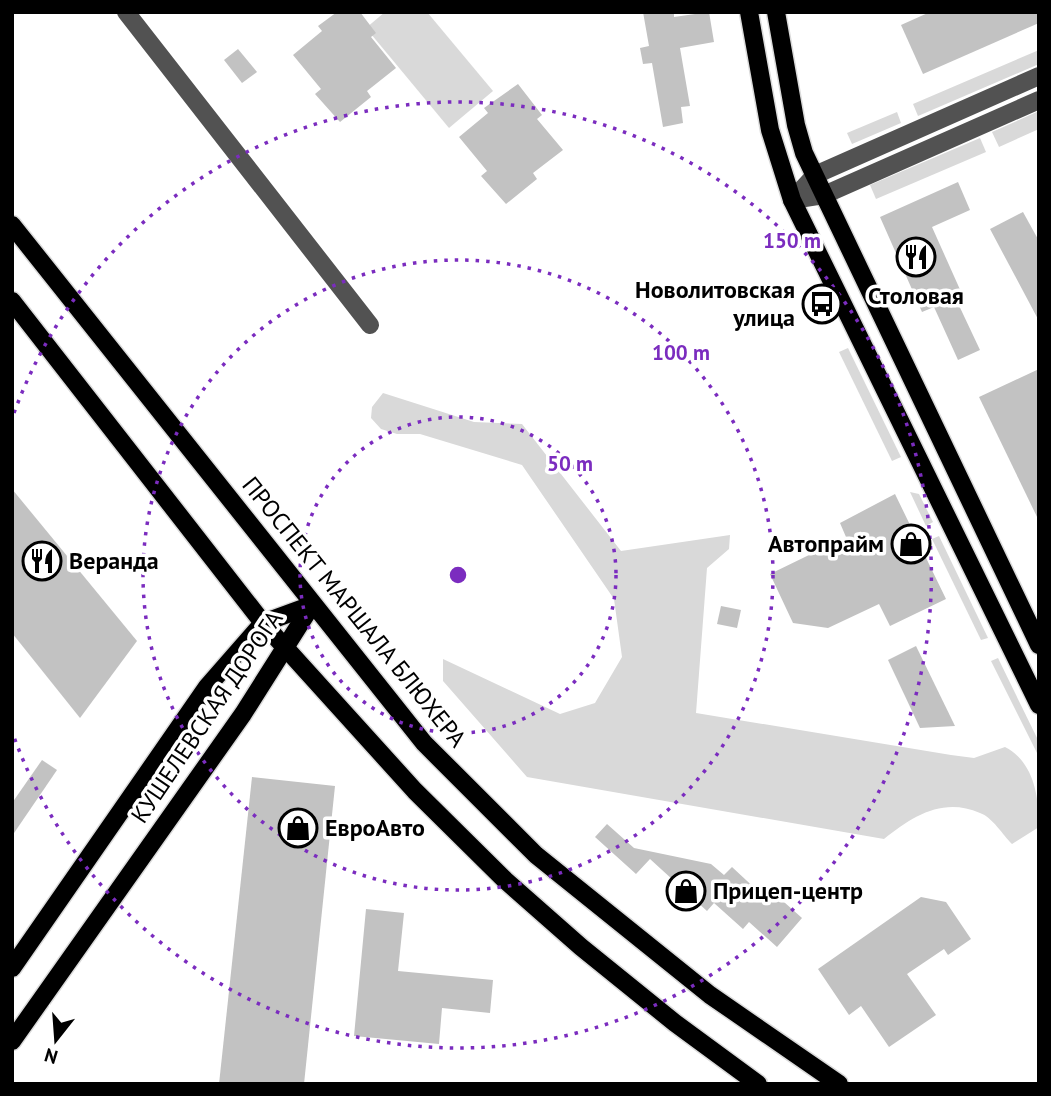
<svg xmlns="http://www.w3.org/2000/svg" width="1051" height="1096" font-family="'PT Sans',sans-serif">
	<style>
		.green { fill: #d9d9d9 }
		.building { fill: #c2c2c2 }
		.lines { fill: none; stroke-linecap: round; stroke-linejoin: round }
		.major-casing { stroke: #dbdbdb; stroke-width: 21 }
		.minor { stroke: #525252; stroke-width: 18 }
		.major { stroke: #000; stroke-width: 18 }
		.ring { fill: none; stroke: #7b2cbf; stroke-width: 3.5; stroke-dasharray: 3.5 7 }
		.labels { text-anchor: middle; stroke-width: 7; stroke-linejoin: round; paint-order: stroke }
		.poi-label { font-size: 24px; font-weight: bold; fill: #000; stroke: #fff; text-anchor: start }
		.street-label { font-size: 24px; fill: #000; stroke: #fff }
		.centre { fill: #7b2cbf; stroke: #fff; stroke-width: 3.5 }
		.ring-label { font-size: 21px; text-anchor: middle; font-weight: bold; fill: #7b2cbf; stroke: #fff; stroke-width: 7; stroke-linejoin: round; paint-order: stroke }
	</style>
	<rect width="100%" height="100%" fill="#fff"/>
	<g class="green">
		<path d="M385,12H427L493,91L449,128L366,28Z"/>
		<path d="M1039,50V64L918,116L913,104Z"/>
		<path d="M1039,111V129L999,147L992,132Z"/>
		<path d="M897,112L901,123L852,144L847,133Z"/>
		<path d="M980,138L986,152L876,199L870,185Z"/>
		<path d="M848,348L901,457L892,461L839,352Z"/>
		<path d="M383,393L474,422L522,424L621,551L730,535L729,549L707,568L696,713L951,755L974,758L1005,747C1034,762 1039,797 1039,827L1012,844C1003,835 992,817 980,813C943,797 913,816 884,839L527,777L443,681V659L560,714L595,703L622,657L614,599L522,465L420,434H397L381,429L371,418L372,407Z"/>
		<path d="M910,492L919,494L933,522L926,526Z"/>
		<path d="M939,536L988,638L981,640L932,539Z"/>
		<path d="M998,658L1039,742V757L991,661Z"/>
	</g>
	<g class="building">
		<path d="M337,12H360L376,33L371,37L396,68L367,91L371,97L340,122L315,94L321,89L293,55L322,31L318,26Z"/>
		<path d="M643,12H674V17L709,12L714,42L680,48L690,106L681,107L683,123L663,127L652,63L643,64L640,48L649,46Z"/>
		<path d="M930,12H1039V23L923,74L901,25Z"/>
		<path d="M238,49L257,72L242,83L224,60Z"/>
		<path d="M518,84L542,115L537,119L563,150L533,173L537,179L506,204L481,176L487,171L459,137L488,113L484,108Z"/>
		<path d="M958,182L970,210L932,227L962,294L955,297L980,350L958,360L934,307L922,312L880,217Z"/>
		<path d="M1023,212L1039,241V321L990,229Z"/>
		<path d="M1039,369V521L979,397Z"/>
		<path d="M12,489L137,641L80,718L12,633Z"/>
		<path d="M895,494L946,599L890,626L879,604L828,628L793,623L770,574L846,537L840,523Z"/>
		<path d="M721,606L741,610L737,628L717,624Z"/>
		<path d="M916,646L955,726L920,728L888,660Z"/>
		<path d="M42,760L57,770L12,836V803Z"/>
		<path d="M252,777L335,786L304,1084H219Z"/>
		<path d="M607,824L634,848L711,864L724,875L732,867L760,893L766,886L802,918L777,947L749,922L743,929L714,903L707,911L650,859L636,874L595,837Z"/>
		<path d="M921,897L946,902L971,939L948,955L944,949L907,974L936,1015L889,1047L861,1006L849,1015L818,969Z"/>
		<path d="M366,909L404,913L398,971L493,980L490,1013L442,1008L439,1044L354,1036Z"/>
	</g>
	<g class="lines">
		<defs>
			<g id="major">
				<path d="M749,12L770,130L792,200L1039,705"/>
				<path d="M776,12L796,125L804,153L1039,645"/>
				<path d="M12,225L424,743L536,855L710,995L839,1084"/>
				<path d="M12,301L263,623L415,791L505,880L581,947L675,1023L758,1084"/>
				<path d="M12,968L207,687L263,623L312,605"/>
				<path d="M12,1041L243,714L312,605"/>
			</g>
		</defs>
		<use href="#major" class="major-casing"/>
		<g class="minor">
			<path d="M126,12L370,325"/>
			<path d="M792,200L815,175L1039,76"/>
			<path d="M792,200L824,195L1039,100"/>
		</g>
		<use href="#major" class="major"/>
	</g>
	<g class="ring">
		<circle cx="458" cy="575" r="158"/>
		<circle cx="458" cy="575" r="315"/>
		<path d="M14 413A473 473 0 1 1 14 737"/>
	</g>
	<defs>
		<symbol id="restaurant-ring" viewBox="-11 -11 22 22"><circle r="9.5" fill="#fff" stroke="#000" stroke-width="1.5"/><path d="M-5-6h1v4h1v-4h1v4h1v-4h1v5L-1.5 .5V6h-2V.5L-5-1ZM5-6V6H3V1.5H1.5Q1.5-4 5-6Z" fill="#000"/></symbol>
		<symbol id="bus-ring" viewBox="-11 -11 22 22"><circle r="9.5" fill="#fff" stroke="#000" stroke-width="1.5"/><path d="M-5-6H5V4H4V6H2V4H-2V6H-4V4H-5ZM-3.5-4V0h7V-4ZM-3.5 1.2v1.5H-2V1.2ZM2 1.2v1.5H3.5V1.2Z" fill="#000"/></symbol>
		<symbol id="shop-ring" viewBox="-11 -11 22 22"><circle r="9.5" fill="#fff" stroke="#000" stroke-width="1.5"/><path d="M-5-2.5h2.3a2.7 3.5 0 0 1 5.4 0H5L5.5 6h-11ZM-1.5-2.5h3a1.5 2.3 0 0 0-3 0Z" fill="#000"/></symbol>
	</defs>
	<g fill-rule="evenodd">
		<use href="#restaurant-ring" x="894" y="235" width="44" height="44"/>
		<use href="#bus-ring" x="800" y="282" width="44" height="44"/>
		<use href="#shop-ring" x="889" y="522" width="44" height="44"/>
		<use href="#restaurant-ring" x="20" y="539" width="44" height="44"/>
		<use href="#shop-ring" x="276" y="806" width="44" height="44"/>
		<use href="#shop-ring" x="664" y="869" width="44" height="44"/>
	</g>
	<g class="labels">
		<g class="poi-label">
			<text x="795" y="298" text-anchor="end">Новолитовская<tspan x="795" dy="28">улица</tspan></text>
			<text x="916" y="304" text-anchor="middle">Столовая</text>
			<text x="884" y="552" text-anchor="end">Автопрайм</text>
			<text x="69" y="569">Веранда</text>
			<text x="325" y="836">ЕвроАвто</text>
			<text x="713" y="899">Прицеп-центр</text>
		</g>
		<g class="street-label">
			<text transform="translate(354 612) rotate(51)" y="8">ПРОСПЕКТ МАРШАЛА БЛЮХЕРА</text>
			<text transform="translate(207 717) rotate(-56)" y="8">КУШЕЛЕВСКАЯ ДОРОГА</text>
		</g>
	</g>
	<circle cx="458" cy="575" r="10" class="centre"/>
	<g class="ring-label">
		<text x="792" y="248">150 m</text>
		<text x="681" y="360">100 m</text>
		<text x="570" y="471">50 m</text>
	</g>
	<rect width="1051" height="1096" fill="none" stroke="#000000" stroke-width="28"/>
	<g transform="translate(56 1040) rotate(197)" stroke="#ffffff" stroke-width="5" paint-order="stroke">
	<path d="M0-5L12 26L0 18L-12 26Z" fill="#000000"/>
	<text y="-10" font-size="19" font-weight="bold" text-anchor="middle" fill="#000000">N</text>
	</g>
</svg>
